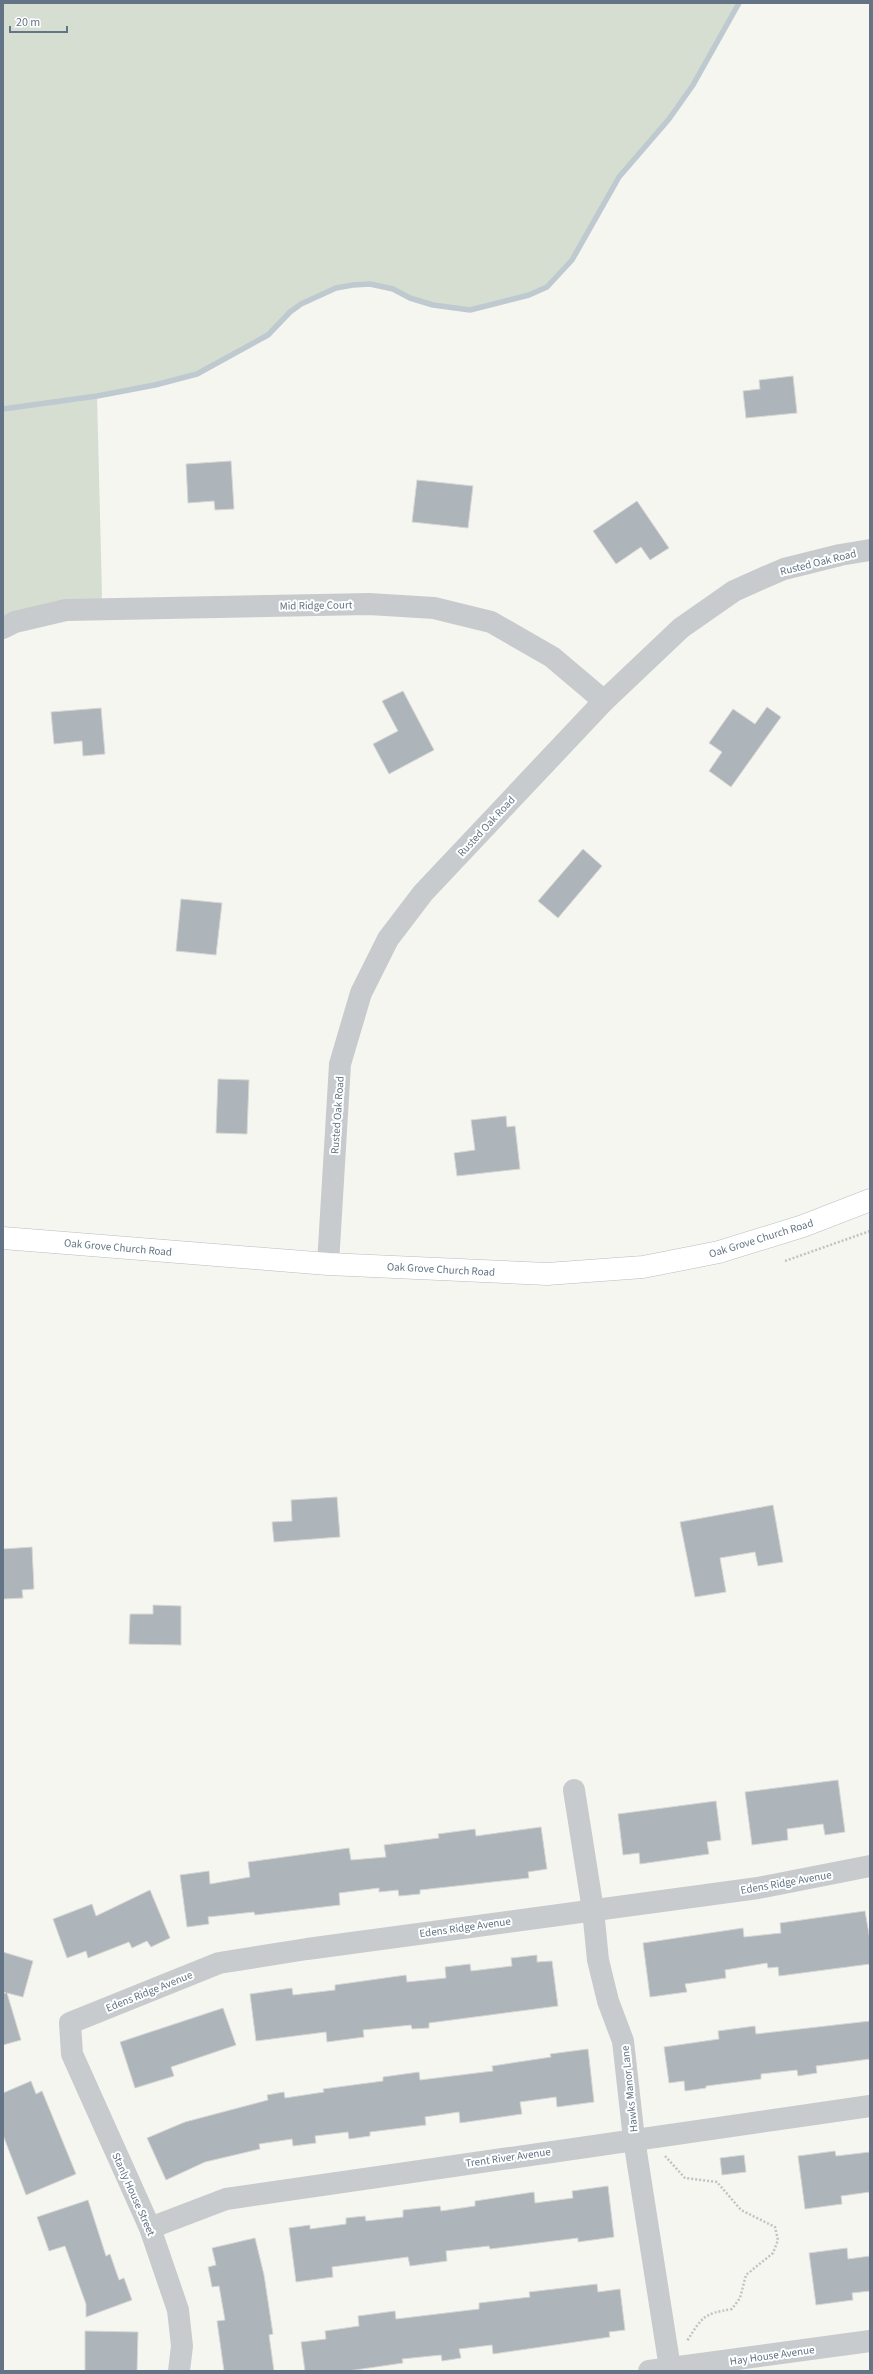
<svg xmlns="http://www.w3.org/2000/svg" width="873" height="2374" font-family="'Source Sans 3',sans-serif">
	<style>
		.green { fill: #d6ded2 }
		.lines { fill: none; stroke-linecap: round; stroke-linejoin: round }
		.stream { stroke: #becacf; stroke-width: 5.5 }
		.building { fill: #adb4ba; stroke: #d7d7d4 }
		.major-casing { stroke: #b8bcc0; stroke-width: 23 }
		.path { stroke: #c0c2c4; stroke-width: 2.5; stroke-dasharray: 2 2; stroke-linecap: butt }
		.minor { stroke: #c8cbce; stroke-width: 22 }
		.major { stroke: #fff; stroke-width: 22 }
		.labels { text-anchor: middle; stroke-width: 4; stroke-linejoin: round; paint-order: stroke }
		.street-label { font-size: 11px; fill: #627485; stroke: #fff }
	</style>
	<rect width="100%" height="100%" fill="#f6f6f1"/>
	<path class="green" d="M3,3H739C718,43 697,81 670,117C654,138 633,156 618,178C595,213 582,258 548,286C537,295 484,310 469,310C422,311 384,273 336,288C321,293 299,302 288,314C282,321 277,329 268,335C254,345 211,369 195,374C163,385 130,390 97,396L102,594L101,609L3,628Z"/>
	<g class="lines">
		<path class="stream" d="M3,409L97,396L155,385L197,374L268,335L290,312L301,304L336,288L353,285L370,284L393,289L410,298L433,305L470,310L529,295L547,287L572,260L619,177L669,119L693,85L739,3"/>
	</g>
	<g class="building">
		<path d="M793,376L797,413L746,418L743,391L760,389L759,380Z"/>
		<path d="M231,461L234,509L215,510L214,501L188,503L186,464Z"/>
		<path d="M417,480L473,486L468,528L412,522Z"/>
		<path d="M637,501L669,548L650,560L641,547L616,564L593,531Z"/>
		<path d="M403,691L434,750L389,774L373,744L398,731L382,701Z"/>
		<path d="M767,707L781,717L731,787L709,771L722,752L709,743L733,709L755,724Z"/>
		<path d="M101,708L105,754L83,756L82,741L54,744L51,712Z"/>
		<path d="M583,849L602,866L558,918L538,901Z"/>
		<path d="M181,899L222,903L216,955L176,951Z"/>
		<path d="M218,1079L249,1080L247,1134L216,1133Z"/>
		<path d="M506,1116L507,1127L515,1126L520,1169L457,1176L454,1153L475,1150L471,1120Z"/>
		<path d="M337,1497L340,1537L274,1542L272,1522L292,1521L291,1500Z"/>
		<path d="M773,1505L783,1562L758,1566L755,1552L720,1558L726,1592L695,1597L680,1522Z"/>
		<path d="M32,1547L34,1589L22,1590L23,1598L3,1599V1549Z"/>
		<path d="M153,1605L181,1606V1645L129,1644L130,1614H153Z"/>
		<path d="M838,1780L845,1832L825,1835L823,1824L787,1829L788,1840L752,1845L745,1792Z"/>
		<path d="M716,1801L721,1840L707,1842L709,1854L640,1864L639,1853L623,1855L618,1814Z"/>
		<path d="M541,1827L547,1869L528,1872L529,1878L420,1890V1894L399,1896L398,1890L379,1892V1888L339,1893L340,1905L255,1915L254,1912L208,1917L209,1924L187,1927L180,1875L209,1871L210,1884L250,1877L248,1862L349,1848L351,1860L386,1857L384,1845L439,1838L438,1834L475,1829L476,1836Z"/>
		<path d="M150,1890L170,1938L151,1947L147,1941L132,1948L129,1942L88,1958L86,1951L67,1958L53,1919L92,1904L96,1916Z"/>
		<path d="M865,1911L870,1940V1964L779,1976L778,1967L768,1968L767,1963L725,1970L726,1978L685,1984L687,1992L650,1997L643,1943L743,1928L744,1937L781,1933L780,1923Z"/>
		<path d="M3,1952L33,1961L23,1997L7,1993L21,2040L3,2045V1993H6L3,1992Z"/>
		<path d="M537,1955V1962L552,1961L558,2006L429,2023V2028L412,2029L411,2025L363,2030L364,2037L327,2042L326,2032L256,2041L250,1994L292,1988L293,1995L335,1990V1985L406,1975L407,1982L446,1978L445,1967L470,1964L471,1971L512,1966L511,1958Z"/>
		<path d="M223,2008L236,2045L171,2067L174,2076L135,2088L120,2042Z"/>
		<path d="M870,2021V2059L816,2066L817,2073L798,2076L797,2070L761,2074V2079L706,2086V2088L685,2091L684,2081L669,2083L664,2047L719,2039L718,2031L755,2026L756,2034Z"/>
		<path d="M588,2049L594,2102L557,2107L556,2097L520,2102L522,2114L460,2123L459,2112L425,2117L426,2125L370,2132V2136L349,2139L348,2132L315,2136L316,2143L293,2146L292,2139L259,2144L260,2149L205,2162L166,2180L147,2138L185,2122L268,2100L267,2095L284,2092L285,2098L324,2092L323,2089L383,2081V2077L419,2072L420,2080L493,2071L492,2066L551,2057L550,2054Z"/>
		<path d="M31,2081L36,2094L42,2091L76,2174L26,2195L3,2135V2093Z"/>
		<path d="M835,2151L836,2156L870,2152V2192L841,2196L842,2204L805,2209L798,2156Z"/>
		<path d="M744,2155L746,2172L722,2175L720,2158Z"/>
		<path d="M608,2186L614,2237L578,2242V2238L490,2249L489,2246L446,2251L447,2261L410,2266L408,2257L332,2267L333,2277L296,2282L289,2228L310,2225V2229L346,2224V2218L365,2216L366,2221L403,2217V2210L440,2206L441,2211L475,2206V2201L534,2192L535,2203L573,2198L572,2191Z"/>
		<path d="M88,2200L106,2256L110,2254L119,2280L124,2278L132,2300L86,2317V2304L65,2246L49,2251L37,2217Z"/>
		<path d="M255,2238L264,2275L273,2334L269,2335L274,2371H224L217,2321L225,2320L219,2286L212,2287L208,2267L216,2265L212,2248Z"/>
		<path d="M847,2248L848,2259L870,2256V2291L852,2293L853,2300L816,2305L809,2253Z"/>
		<path d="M597,2284L598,2292L620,2289L625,2330L609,2332L610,2337L493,2354L492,2345L459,2349L461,2358L442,2361L441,2355L402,2359L403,2363L348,2371H305L301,2342L326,2339L325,2331L359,2326L358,2316L395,2311L396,2319L479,2309V2303L530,2297L529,2292Z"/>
		<path d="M85,2331L138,2332L137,2371H85Z"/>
	</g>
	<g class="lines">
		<defs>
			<path id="major" d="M3,1238L328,1264L547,1274L643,1267L719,1252L803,1226L870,1200"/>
		</defs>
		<use href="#major" class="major-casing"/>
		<g class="path">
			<path d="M785,1261L870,1231"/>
			<path d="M665,2156L685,2178L717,2182L741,2210L775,2227L778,2240L773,2253L746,2275L740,2298L732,2309C703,2314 703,2316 687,2341"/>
		</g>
		<g class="minor">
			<path d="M3,628L15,622L66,610L369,604L434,608L491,622L552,657L604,701"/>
			<path d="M328,1264L340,1064L361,993L388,939L423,893L604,701L681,628L734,591L763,578L784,569L840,555L870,550"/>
			<path d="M574,1790L593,1910L598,1960L608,2001L623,2041L634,2139L670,2368"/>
			<path d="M150,2228L226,2199L870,2106"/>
			<path d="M179,2371L182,2346L178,2310L150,2228L72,2054L70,2023L219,1963L307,1949L758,1888L870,1866"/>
			<path d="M649,2371L870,2341"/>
		</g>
		<use href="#major" class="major"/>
	</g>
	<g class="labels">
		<g class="street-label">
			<text transform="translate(818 562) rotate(-14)" y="4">Rusted Oak Road</text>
			<text transform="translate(316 605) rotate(-1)" y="4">Mid Ridge Court</text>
			<text transform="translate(486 826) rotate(-47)" y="4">Rusted Oak Road</text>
			<text transform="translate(337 1115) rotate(-86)" y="4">Rusted Oak Road</text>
			<text transform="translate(761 1238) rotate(-17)" y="4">Oak Grove Church Road</text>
			<text transform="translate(118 1247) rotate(5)" y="4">Oak Grove Church Road</text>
			<text transform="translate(441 1269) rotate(3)" y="4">Oak Grove Church Road</text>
			<text transform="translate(786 1882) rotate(-10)" y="4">Edens Ridge Avenue</text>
			<text transform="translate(465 1927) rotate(-8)" y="4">Edens Ridge Avenue</text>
			<text transform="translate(149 1991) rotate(-22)" y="4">Edens Ridge Avenue</text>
			<text transform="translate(629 2089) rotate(-96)" y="4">Hawks Manor Lane</text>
			<text transform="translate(508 2157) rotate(-8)" y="4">Trent River Avenue</text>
			<text transform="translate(134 2194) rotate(66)" y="4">Stanly House Street</text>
			<text transform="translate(772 2355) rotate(-8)" y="4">Hay House Avenue</text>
		</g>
	</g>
	<rect width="873" height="2374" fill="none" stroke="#627485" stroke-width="8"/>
	<path d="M10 26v6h57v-6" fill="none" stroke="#627485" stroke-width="2"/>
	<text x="16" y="26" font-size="12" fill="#627485" stroke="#ffffff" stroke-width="3" paint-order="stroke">20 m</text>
</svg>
